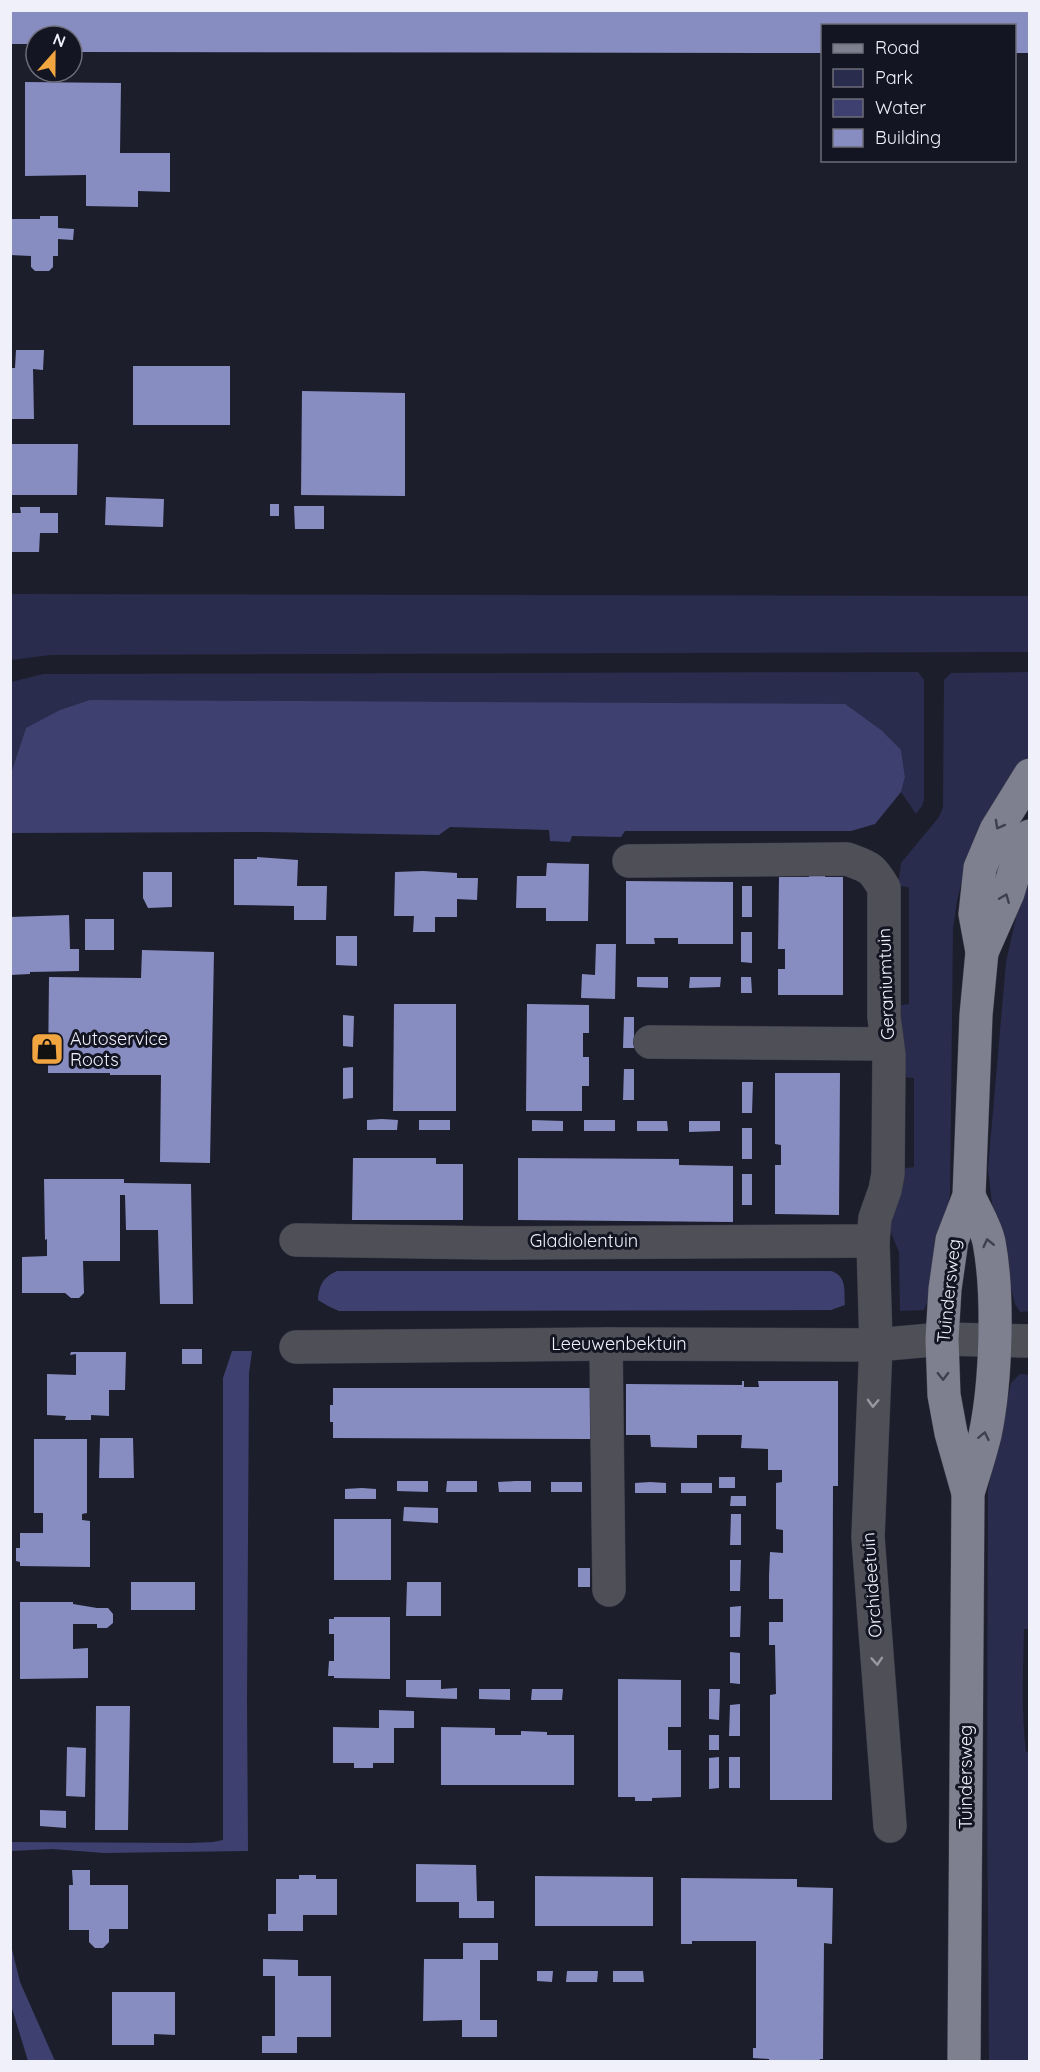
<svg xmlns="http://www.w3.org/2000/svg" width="1040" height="2072" font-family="Quicksand,sans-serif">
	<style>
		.green { fill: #2a2c4d }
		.water { fill: #3e416f }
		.building { fill: #888dc1 }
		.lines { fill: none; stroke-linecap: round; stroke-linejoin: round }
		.minor-casing { stroke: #3a3b49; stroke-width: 34 }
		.major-casing { stroke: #3a3b49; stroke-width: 34 }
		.minor { stroke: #4f5057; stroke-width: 33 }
		.major { stroke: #7e808f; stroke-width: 33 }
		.oneway { stroke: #3e404e }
		.oneway2 { stroke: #9798a0 }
		.labels { text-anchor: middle; stroke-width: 6; stroke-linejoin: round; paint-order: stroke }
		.street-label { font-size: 18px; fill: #eff0fa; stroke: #141522 }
		.poi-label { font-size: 18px; fill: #eff0fa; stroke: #141522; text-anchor: start }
	</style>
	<rect width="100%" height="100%" fill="#1d1e2c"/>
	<g class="green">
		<path d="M11,594L1029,596V652L50,655L11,660Z"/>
		<path d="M918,672L924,680V799L922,806L916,814L901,792L905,777L901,750L26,728L11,773V682L43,674Z"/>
		<path d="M1029,672V756L1015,772L975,842L961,884L957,901L953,928L950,1194L929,1298L924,1310L900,1311L899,1252L887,1223L902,1169L914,1167V1078L903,1077L897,1006L909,1004V887L898,886L901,863L939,817L943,807L944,680L951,673Z"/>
		<path d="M1029,869L1030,1311L1020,1312L1015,1304L993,1212L988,1169L1006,962L1022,891Z"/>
		<path d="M1020,1374L1030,1375V1629H1024C1023,1670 1021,1711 1026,1752H1030L1029,2061H989L987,1786L988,1490L1011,1383Z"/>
	</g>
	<g class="water">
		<path d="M90,700L845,704L881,730L901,750L905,777L901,792L875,824L851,831H625L621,837L572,836L570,842L550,841L549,830L450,827L439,835L264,832L11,833V773L26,728L60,710Z"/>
		<path d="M337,1271H831C847,1276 844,1290 845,1305L831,1310L339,1311L328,1306L318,1300C319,1284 324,1277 337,1271Z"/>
		<path d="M232,1351H252L249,1373L247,1702L248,1851L104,1853L52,1849L11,1851V1842L190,1843L213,1842L223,1840V1378Z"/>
		<path d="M11,1945L20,1982L55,2061H28L11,2005Z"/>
	</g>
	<g class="building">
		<path d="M10,10H1029V53H1014V26H822V53L78,52V45H72V36H36V44H10Z"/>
		<path d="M25,82L121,83L120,153H170V192L138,191V207L86,206V175L25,176Z"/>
		<path d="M40,216H58V228L74,229L73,240L58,239V256H53V267L49,271H35L31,267V256L10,255V219H40Z"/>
		<path d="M16,350H44L43,370L33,369L34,419H10V368H15Z"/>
		<rect x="133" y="366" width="97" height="59"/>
		<path d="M302,391L405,393V496L301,495Z"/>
		<path d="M10,444H78L77,495H10Z"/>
		<path d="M106,497L164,499L163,527L105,525Z"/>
		<rect x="270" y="504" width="9" height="12"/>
		<path d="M294,506H324V529H295Z"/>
		<path d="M20,507H40V513H58V533H40L39,552H10V513H21Z"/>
		<path d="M257,857L298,860L297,886H327L326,920H294V906L234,905V859H257Z"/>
		<path d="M547,863L589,864L588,921H546V908H516L517,876H546Z"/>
		<path d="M423,871L457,873V878H478L477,900L457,899V917H435V932H413L414,916H394L395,872Z"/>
		<path d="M143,872H172V907L148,908L143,898Z"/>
		<path d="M825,872V877H843V995H778V969H785V949H778L779,877H809V873Z"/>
		<path d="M626,881L733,882V944H678V938H654L655,944H626Z"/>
		<rect x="742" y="886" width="10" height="31"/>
		<path d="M69,915L70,949H79V971L30,972V974L10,975V917Z"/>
		<rect x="85" y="919" width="29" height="31"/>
		<path d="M741,932H752V963L741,962Z"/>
		<path d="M336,936H357V966L336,965Z"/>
		<path d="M596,944H616L615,999L581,998L582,974L595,975Z"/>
		<path d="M142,950L214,952L210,1163L160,1162L161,1075H110V1073H48L49,977L141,978Z"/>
		<path d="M637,977H668V988L637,987Z"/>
		<path d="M690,977H721L720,987L689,988Z"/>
		<path d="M741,977H751L752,993H741Z"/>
		<path d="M394,1004H456V1111H393Z"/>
		<path d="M527,1004L589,1005V1033H583V1057H589V1086H582V1111H526Z"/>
		<path d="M343,1015L354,1016L353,1047L343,1046Z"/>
		<path d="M624,1017H634V1048H623Z"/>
		<path d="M353,1067V1098L343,1099V1068Z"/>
		<path d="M624,1069H634V1100H623Z"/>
		<path d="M775,1073H840L839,1215L775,1214V1165H781V1145L775,1144Z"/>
		<path d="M742,1082H753L752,1113H742Z"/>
		<path d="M382,1119L398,1120L397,1130H367V1120Z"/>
		<rect x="419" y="1120" width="31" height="10"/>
		<path d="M532,1120L563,1121V1131H532Z"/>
		<rect x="584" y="1120" width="31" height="11"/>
		<path d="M637,1121H667L668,1131H637Z"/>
		<path d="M689,1121H720V1131L689,1132Z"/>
		<rect x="742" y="1128" width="10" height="31"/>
		<path d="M353,1158H436V1164H463V1220H352Z"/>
		<path d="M518,1158L679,1159V1165L733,1166V1222L518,1220Z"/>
		<rect x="742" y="1174" width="10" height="31"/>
		<path d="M44,1179H124V1183L191,1184L193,1304H160L158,1230H126L125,1195H120V1261H83L84,1293L79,1298H71L65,1293H22V1257L47,1256V1239L45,1240Z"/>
		<rect x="182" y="1349" width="20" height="15"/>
		<path d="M71,1352H126L125,1390H109V1416L91,1415V1420H65L66,1416L47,1415V1374L76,1375V1354L70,1355Z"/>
		<path d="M742,1381H744V1387H759L758,1381H838V1486H833L832,1800H770V1695L776,1694L775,1645H769V1622H783V1599H769V1576L770,1552L783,1553V1530L776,1529V1483L782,1482V1470H768V1449L741,1448L742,1435H697V1448L651,1447L650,1435H626V1384L742,1385Z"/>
		<path d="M333,1388H593L592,1439L333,1438V1422H330V1405H333Z"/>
		<path d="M100,1438H133L134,1478H99Z"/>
		<path d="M34,1439H87V1513L82,1514V1520L90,1521V1567L20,1566V1562L16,1561V1548H20V1533H43V1513H34Z"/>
		<rect x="719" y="1477" width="16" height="11"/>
		<path d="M397,1481H428V1492L397,1491Z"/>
		<path d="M447,1481H477V1492H446Z"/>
		<path d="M515,1481H531V1492H499L498,1482Z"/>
		<rect x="551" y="1482" width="31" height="10"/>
		<path d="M650,1482L666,1483V1493H635V1483Z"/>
		<rect x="681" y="1483" width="31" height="10"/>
		<path d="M362,1488L376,1489V1499H345V1489Z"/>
		<path d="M731,1496H746V1506H730Z"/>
		<path d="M404,1507L438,1508V1523L403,1521Z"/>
		<path d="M731,1514H741V1545H730Z"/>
		<rect x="334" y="1519" width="57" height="61"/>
		<path d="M730,1560H741L740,1591H730Z"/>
		<rect x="578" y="1568" width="12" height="19"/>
		<rect x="131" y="1582" width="64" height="28"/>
		<path d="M407,1582H441V1616H406Z"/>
		<path d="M20,1602H73V1604L97,1608H108L113,1614V1623L107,1628H97V1624H73V1649L88,1648V1678L20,1679Z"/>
		<path d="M741,1606L740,1637H730V1607Z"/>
		<path d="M334,1617H390V1679L334,1678V1676H328L329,1661H334V1634H329V1619H334Z"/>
		<path d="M730,1652L740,1653V1684L730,1683Z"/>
		<path d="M618,1679L681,1680V1727H668V1750H681V1797L652,1798V1801H635V1797H618Z"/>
		<path d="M406,1680H441V1689L457,1688V1699L406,1697Z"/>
		<path d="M479,1689H510V1700L479,1699Z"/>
		<path d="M532,1689H563L562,1700H531Z"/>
		<path d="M709,1689H720L719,1720L709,1719Z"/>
		<path d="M740,1704V1736H729L730,1705Z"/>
		<path d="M96,1706H130L128,1830H95Z"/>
		<path d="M379,1710L414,1711V1728H394V1763H373V1768H354V1763H333V1727L379,1728Z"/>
		<path d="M441,1727L495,1728V1735H521V1731L547,1732V1735H574V1785H441Z"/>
		<rect x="709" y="1735" width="10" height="15"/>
		<path d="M67,1747L86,1748L85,1797L66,1796Z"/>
		<path d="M719,1757V1788L709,1789V1758Z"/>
		<rect x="729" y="1757" width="11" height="31"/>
		<path d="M40,1810L66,1811V1828L40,1826Z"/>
		<path d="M416,1864L476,1865L477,1901H494V1918H459V1902H416Z"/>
		<path d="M72,1870H90V1885H128V1929H109V1942L103,1948H95L89,1942V1930H69V1885H73Z"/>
		<path d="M299,1875H316V1879H337V1915H303V1931H268V1914H276V1879H299Z"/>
		<path d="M535,1876L653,1877V1926H535Z"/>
		<path d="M681,1878L797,1879V1887L833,1888L832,1944L824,1943L823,2059H820L819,2061H769V2059L753,2058V2048H756V1941H692V1944H681Z"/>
		<path d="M463,1943H498V1960H480V2020H497V2037H462V2020L423,2021L424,1959H463Z"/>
		<path d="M263,1959L298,1960V1976H331V2037H297V2053H262V2036H275V1976H263Z"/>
		<path d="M537,1971H553L552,1982L537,1981Z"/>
		<path d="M567,1971H598L597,1982H566Z"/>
		<path d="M613,1971H643L644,1982H613Z"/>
		<path d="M112,1992H175V2035L154,2034V2045H112Z"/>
	</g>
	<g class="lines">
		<defs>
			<g id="minor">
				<path d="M629,861L847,859C869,867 872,867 884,888V1017L889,1055L888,1174L885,1190L875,1218L873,1241L876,1345L868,1537L890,1826"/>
				<path d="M650,1042L887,1044"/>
				<path d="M296,1240L491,1243L873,1241"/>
				<path d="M606,1344L609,1590"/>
				<path d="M296,1347L606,1344L876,1345L942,1339L1030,1341"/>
			</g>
			<g id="major">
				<path d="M982,952L1008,893L1020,853L1030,836"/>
				<path d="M968,1493L951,1433L944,1395L942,1339L945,1289L952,1240L969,1196L976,1015L982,952L975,914L980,868L996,830L1030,775"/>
				<path d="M964,2062L968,1493C974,1474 980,1455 985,1435C996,1383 999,1295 989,1242C986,1227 975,1210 969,1196"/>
			</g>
		</defs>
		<use href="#minor" class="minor-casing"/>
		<use href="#major" class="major-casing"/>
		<use href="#minor" class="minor"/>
		<use href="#major" class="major"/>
	</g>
	<defs><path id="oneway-chevron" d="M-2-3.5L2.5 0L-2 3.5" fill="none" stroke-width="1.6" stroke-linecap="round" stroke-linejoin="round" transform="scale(1.5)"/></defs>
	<g class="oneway">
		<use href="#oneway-chevron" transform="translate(999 825) rotate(119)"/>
		<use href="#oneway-chevron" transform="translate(1005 898) rotate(-68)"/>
		<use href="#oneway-chevron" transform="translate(988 1243) rotate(-103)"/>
		<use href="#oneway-chevron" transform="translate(943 1376) rotate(89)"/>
		<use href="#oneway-chevron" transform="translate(984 1436) rotate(-78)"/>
	</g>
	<g class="oneway2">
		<use href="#oneway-chevron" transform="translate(873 1403) rotate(92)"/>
		<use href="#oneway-chevron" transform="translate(877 1661) rotate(86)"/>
	</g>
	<defs>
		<symbol id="shop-square" viewBox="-11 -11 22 22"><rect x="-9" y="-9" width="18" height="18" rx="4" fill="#f1a540" stroke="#141522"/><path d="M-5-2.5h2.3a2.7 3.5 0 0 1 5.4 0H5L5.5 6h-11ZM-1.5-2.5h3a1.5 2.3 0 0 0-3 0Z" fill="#111"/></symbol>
	</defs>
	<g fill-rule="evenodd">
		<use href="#shop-square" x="28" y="1030" width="38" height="38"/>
	</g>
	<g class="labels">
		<g class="street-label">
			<text transform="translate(886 984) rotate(-92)" y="6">Geraniumtuin</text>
			<text x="584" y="1247">Gladiolentuin</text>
			<text transform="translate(949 1291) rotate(-84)" y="6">Tuindersweg</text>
			<text x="619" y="1350">Leeuwenbektuin</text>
			<text transform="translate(872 1585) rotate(-94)" y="6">Orchideetuin</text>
			<text transform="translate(966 1777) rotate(-90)" y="6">Tuindersweg</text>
		</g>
		<g class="poi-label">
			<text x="70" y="1045">Autoservice<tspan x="70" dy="21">Roots</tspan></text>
		</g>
	</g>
	<rect width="1040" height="2072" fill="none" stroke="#eff0fa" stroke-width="24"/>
	<rect x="821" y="24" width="195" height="138" fill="#141522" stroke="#6c6d78" stroke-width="1.5"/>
	<rect x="833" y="44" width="30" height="9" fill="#7e808f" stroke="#6c6d78" stroke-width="1.5"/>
	<text x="875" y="54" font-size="18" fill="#eff0fa">Road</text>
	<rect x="833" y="69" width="30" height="18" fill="#2a2c4d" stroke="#6c6d78" stroke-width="1.5"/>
	<text x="875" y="84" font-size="18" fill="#eff0fa">Park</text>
	<rect x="833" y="99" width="30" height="18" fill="#3e416f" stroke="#6c6d78" stroke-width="1.5"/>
	<text x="875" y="114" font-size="18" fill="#eff0fa">Water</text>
	<rect x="833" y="129" width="30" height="18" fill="#888dc1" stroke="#6c6d78" stroke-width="1.5"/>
	<text x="875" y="144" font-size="18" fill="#eff0fa">Building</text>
	<g transform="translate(54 54) rotate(21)"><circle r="28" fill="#141522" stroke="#6c6d78" stroke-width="1.5"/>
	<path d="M0-4.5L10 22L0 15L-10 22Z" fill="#f1a540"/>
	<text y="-9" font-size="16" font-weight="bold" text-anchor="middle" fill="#eff0fa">N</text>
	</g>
</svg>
